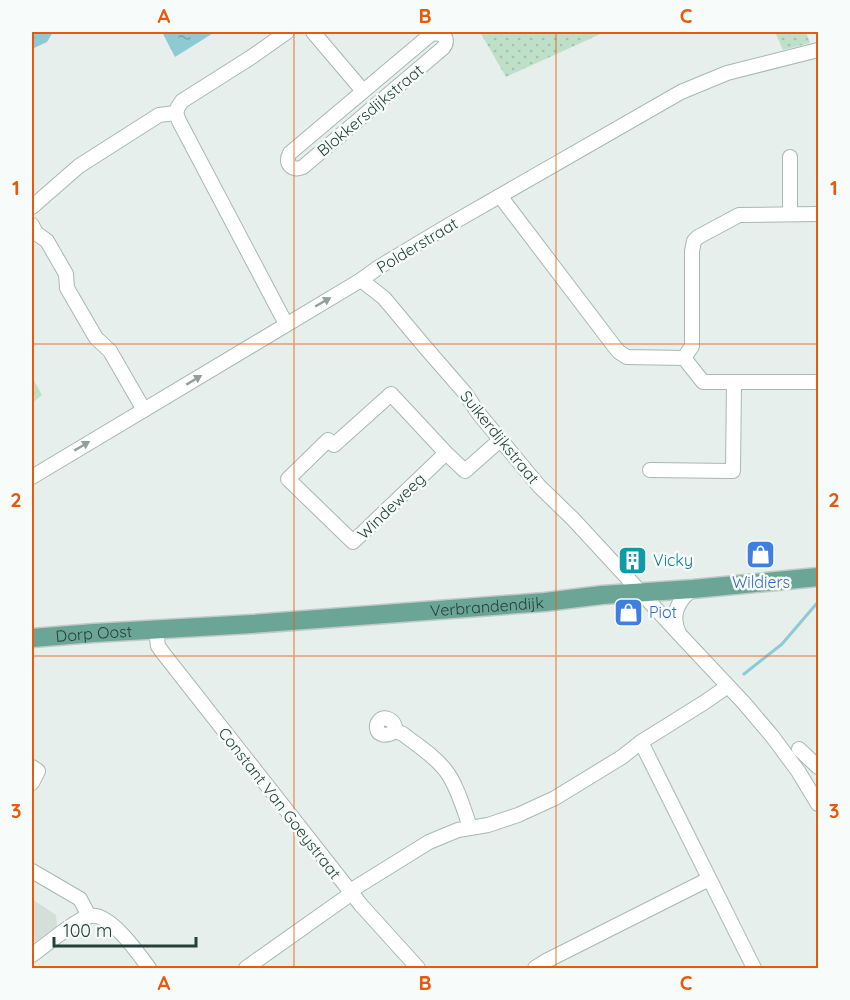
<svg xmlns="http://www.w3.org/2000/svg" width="850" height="1000" font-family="Quicksand,sans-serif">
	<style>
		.built { fill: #d4dfda }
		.grass { fill: url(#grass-dots) }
		.water { fill: url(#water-ripples) }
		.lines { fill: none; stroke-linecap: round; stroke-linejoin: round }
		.stream { stroke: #8ec9d4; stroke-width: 3 }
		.minor-casing { stroke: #a8b8b2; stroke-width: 16 }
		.major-casing { stroke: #c2cac8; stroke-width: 21 }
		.minor { stroke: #fff; stroke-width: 14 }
		.major { stroke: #6aa596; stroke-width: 18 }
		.oneway { fill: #92a09c }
		.grid { fill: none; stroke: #e8590c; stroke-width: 1.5; stroke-opacity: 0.55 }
		.labels { text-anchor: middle; stroke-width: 5; stroke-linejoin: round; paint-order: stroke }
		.street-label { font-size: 16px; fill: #24423a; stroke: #f7fbf9 }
		.culture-label { font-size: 16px; fill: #0d838f; stroke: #f7fbf9; text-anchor: start }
		.shop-label { font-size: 16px; fill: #366cbe; stroke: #f7fbf9 }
		.neatline { fill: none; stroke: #e8590c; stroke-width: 2 }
		.grid-label { font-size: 20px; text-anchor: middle; font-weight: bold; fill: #e8590c }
	</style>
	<defs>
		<pattern id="grass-dots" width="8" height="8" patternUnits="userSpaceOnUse" patternTransform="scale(1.5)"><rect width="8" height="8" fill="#bfe0c8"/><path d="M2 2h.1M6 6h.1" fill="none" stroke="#a4c1ad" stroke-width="1.8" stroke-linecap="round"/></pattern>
		<pattern id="water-ripples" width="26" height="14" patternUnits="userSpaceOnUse" patternTransform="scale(1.5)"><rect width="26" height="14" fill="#8ec9d4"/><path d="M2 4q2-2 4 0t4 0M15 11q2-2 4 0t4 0" fill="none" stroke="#74a5ad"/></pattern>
	</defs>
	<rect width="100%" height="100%" fill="#e6efeb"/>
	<path class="built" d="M32,899L56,915L57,926L32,944Z"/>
	<g class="grass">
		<path d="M480,32H605L506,77Z"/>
		<path d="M775,32H806L810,43L783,50Z"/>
		<path d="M32,377L42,395L32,403Z"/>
	</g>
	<g class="water">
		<path d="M32,32H53L47,42L32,49Z"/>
		<path d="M162,32H215L175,57Z"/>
	</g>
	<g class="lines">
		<path class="stream" d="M744,674L782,644L818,602"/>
		<defs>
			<g id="minor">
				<path d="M313,32L363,91"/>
				<path d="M434,33L444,35C447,40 447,43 443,48L303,167C292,172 284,163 290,153L430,35Z"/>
				<path d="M176,113L179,121L286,324"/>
				<path d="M176,113L178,107L182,101L250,58L287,32"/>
				<path d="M500,196L614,346L619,352L627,357L684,358L703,382H818"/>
				<path d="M32,207L79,166L159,115L176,113"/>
				<path d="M790,214V157"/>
				<path d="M32,225L36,233L47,241L66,274L67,288L96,338L110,351L144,410"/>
				<path d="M361,280L384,298L425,347L465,393L479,414L539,486L573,519L682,637L744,703L772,736L798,771L818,804"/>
				<path d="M684,358L692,346V251L694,241L698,237L739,215L818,214"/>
				<path d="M446,453L391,394L334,445L328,440L288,479L353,542L446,453L465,471L500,440"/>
				<path d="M650,470L733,471L734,383"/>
				<path d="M32,477L361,280L379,267L449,225L681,92L727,73L818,50"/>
				<path d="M156,630L158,646L163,653L361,905L418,968"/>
				<path d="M679,633C670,615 678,600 693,589"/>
				<path d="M396,731C395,726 394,721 388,719C373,714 371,745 396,731L403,734C417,745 435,756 446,771C457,785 464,810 470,827"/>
				<path d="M641,742L754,968"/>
				<path d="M799,749L818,767"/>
				<path d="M32,767L38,771L32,783"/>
				<path d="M32,871L80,899L89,916"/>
				<path d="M350,891L429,842L458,830L488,825L518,815L555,798L622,757L641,742L705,702L728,686"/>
				<path d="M32,955C45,946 77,918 91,916C110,913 139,954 149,968"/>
				<path d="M246,968L352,893"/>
				<path d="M535,968L546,961L709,879"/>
			</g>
			<g id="major">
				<path id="s1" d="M32,638L94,633L252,624L545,602L602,595L693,589L818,577"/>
			</g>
		</defs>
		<use href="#minor" class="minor-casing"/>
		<use href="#major" class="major-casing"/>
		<use href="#minor" class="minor"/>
		<use href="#major" class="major"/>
	</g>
	<defs><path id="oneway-solid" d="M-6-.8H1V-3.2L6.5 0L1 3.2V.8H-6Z" transform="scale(1.5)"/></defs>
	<g class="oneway">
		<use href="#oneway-solid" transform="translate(323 302) rotate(-30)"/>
		<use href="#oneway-solid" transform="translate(194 380) rotate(-31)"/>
		<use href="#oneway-solid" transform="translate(82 446) rotate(-31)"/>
	</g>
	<path class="grid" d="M294,32V968M556,32V968M32,344H818M32,656H818"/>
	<defs>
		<symbol id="shop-square" viewBox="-11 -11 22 22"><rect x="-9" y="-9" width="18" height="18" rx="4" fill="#3f7fe0" stroke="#f7fbf9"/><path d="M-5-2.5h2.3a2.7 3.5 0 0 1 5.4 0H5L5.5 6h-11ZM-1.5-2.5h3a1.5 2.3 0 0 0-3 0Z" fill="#fff"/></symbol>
		<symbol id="building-square" viewBox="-11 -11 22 22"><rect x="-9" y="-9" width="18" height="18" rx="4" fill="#0f9aa8" stroke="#f7fbf9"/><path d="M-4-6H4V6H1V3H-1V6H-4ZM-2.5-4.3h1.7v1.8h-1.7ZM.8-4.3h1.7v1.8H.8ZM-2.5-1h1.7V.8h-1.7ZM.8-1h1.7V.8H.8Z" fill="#fff"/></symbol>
	</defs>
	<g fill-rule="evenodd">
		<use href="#shop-square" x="744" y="538" width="33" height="33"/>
		<use href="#building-square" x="616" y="544" width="33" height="33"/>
		<use href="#shop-square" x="612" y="596" width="33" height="33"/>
	</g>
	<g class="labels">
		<g class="street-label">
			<text transform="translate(370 110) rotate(-40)" y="6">Blokkersdijkstraat</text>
			<text transform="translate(417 245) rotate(-31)" y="6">Polderstraat</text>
			<text transform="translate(500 437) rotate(51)" y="6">Suikerdijkstraat</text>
			<text transform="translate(391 506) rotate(-44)" y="6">Windeweeg</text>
			<text dy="6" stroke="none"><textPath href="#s1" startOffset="456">Verbrandendijk</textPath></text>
			<text dy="6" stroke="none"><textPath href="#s1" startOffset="62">Dorp Oost</textPath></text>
			<text transform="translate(280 803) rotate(52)" y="6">Constant Van Goeystraat</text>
		</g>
		<g class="culture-label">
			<text x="653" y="566">Vicky</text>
		</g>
		<g class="shop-label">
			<text x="761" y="588">Wildiers</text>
			<text x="649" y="618" text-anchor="start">Piot</text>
		</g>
	</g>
	<rect width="850" height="1000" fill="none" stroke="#f7fbf9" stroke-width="66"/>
	<path d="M54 937v9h142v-9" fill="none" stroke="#24423a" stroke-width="3"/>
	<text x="63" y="937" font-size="18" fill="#24423a" stroke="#f7fbf9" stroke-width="4.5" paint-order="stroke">100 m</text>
	<rect x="33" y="33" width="784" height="934" class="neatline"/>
	<g class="grid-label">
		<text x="164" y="23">A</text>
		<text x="425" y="23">B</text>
		<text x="686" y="23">C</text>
		<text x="16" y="195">1</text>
		<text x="834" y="195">1</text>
		<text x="16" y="507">2</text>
		<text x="834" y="507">2</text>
		<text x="16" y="818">3</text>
		<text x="834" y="818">3</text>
		<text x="164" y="990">A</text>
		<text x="425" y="990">B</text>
		<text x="686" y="990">C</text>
	</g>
</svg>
